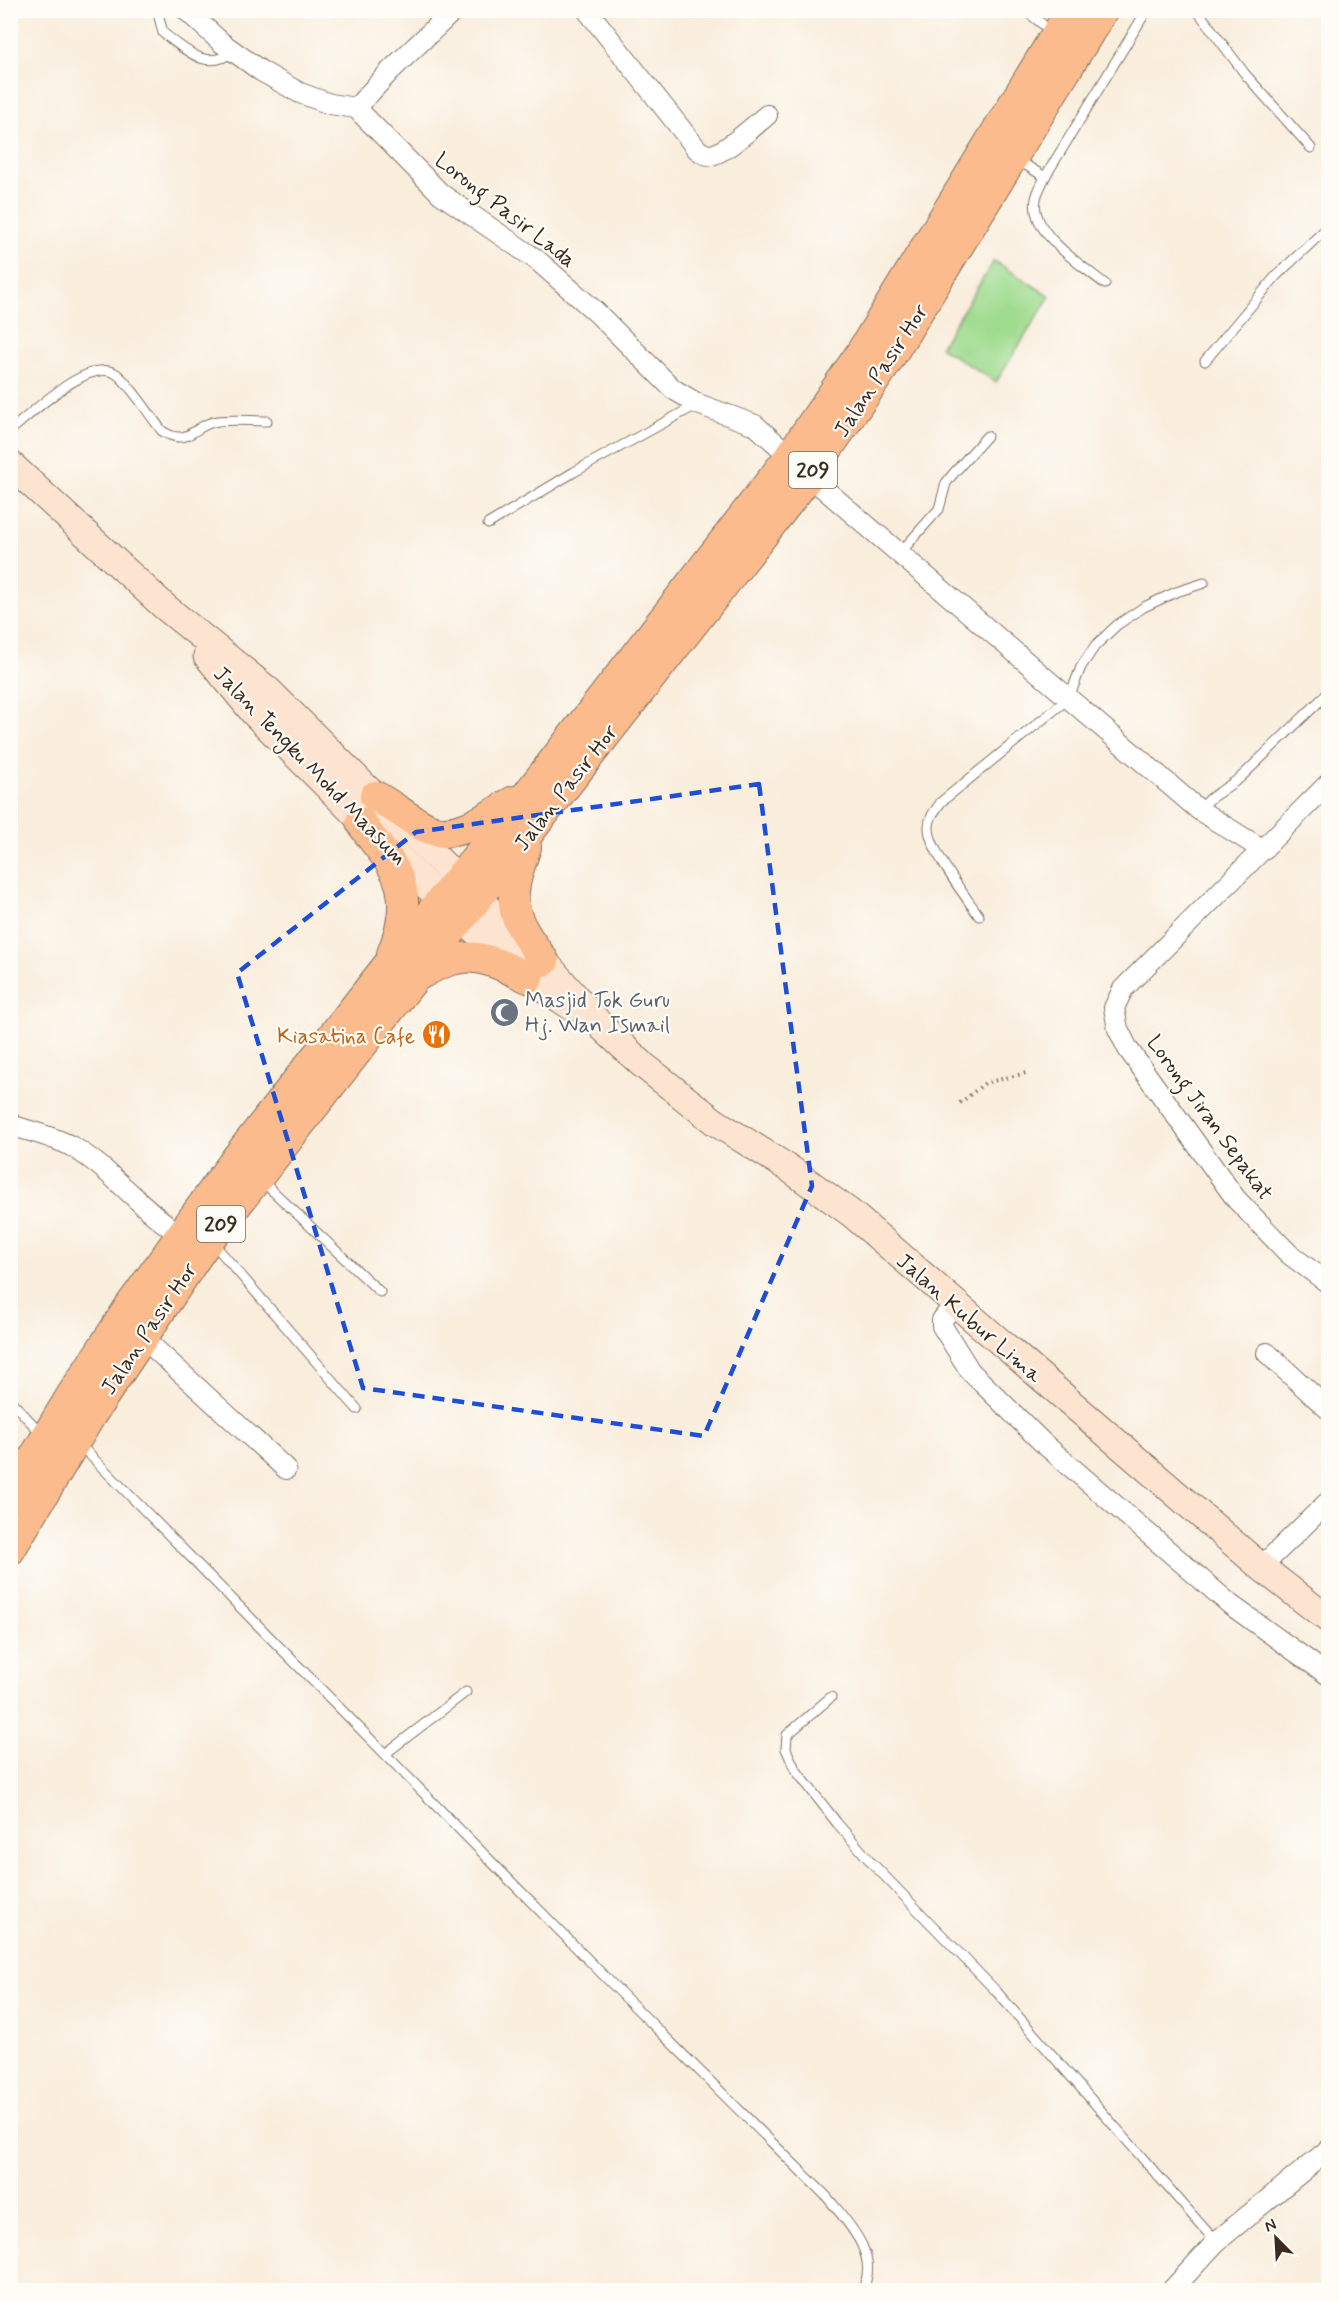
<svg xmlns="http://www.w3.org/2000/svg" width="1339" height="2301" font-family="Mynerve,sans-serif">
	<style>
		.green { fill: #a0dc90; stroke: #6e8357; stroke-width: 1.5 }
		.lines { fill: none; stroke-linecap: round; stroke-linejoin: round }
		.lane-casing { stroke: #7e6e60; stroke-width: 11 }
		.street-casing { stroke: #7e6e60; stroke-width: 22 }
		.secondary-casing { stroke: #7e6e60; stroke-width: 29 }
		.primary-casing { stroke: #7e6e60; stroke-width: 32 }
		.path { stroke: #7e6e60; stroke-width: 4; stroke-dasharray: 1.5 4.5; stroke-linecap: butt }
		.lane { stroke: #fff; stroke-width: 9 }
		.street { stroke: #fff; stroke-width: 20 }
		.secondary { stroke: #fde4d1; stroke-width: 27 }
		.primary { stroke: #fbbb8c; stroke-width: 30 }
		.marked { fill: none; stroke: #1d4ed8; stroke-width: 4.5; stroke-dasharray: 12 8; stroke-linejoin: round }
		.labels { text-anchor: middle; stroke-width: 4.5; stroke-linejoin: round; paint-order: stroke }
		.shield { fill: #fdfcf7; stroke: #75695f; stroke-width: 1.5 }
		.shield-label { font-size: 21px; font-weight: bold; fill: #3b2a1e }
		.street-label { font-size: 22px; fill: #3b2a1e; stroke: #fdfcf7 }
		.worship-label { font-size: 22px; fill: #5b616d; stroke: #fdfcf7; text-anchor: start }
		.food-label { font-size: 22px; fill: #c56008; stroke: #fdfcf7; text-anchor: end }
	</style>
	<rect width="100%" height="100%" fill="#fdfcf7"/>
	<filter id="ink" filterUnits="userSpaceOnUse"><feTurbulence type="fractalNoise" baseFrequency=".0167" numOctaves="2"/><feDisplacementMap in="SourceGraphic" scale="12" xChannelSelector="R" yChannelSelector="G"/><feConvolveMatrix kernelMatrix="1 2 1 2 8 2 1 2 1" color-interpolation-filters="sRGB"/></filter>
	<filter id="wash" filterUnits="userSpaceOnUse"><feTurbulence type="fractalNoise" baseFrequency=".008" numOctaves="4" result="noise"/><feDisplacementMap in="SourceGraphic" scale="24" xChannelSelector="R" yChannelSelector="G"/><feGaussianBlur stdDeviation="1.35" result="paint"/><feColorMatrix in="noise" values="0 0 0 0 0 0 0 0 0 0 0 0 0 0 0 0 0 1.4 0 .05"/><feComposite in="paint" operator="in"/></filter>
	<g filter="url(#wash)">
		<rect width="100%" height="100%" fill="#f9eddc"/>
		<path class="green" d="M994,261L1050,296L996,382L940,347Z"/>
	</g>
	<g filter="url(#ink)">
		<g class="lines">
			<defs>
				<g id="lane">
					<path d="M162,10L159,17L163,33C185,49 207,73 233,51"/>
					<path d="M1025,10L1052,32"/>
					<path d="M1197,10L1245,74L1311,148"/>
					<path d="M1016,159L1045,177"/>
					<path d="M1105,284C1082,265 1029,233 1036,199C1037,192 1042,184 1045,177L1147,10"/>
					<path d="M1205,361L1276,276L1328,227"/>
					<path d="M10,431C31,414 93,352 119,376C135,391 148,413 162,431C190,448 193,424 218,421C234,419 251,421 267,421"/>
					<path d="M488,524L574,472L698,404"/>
					<path d="M900,553L939,509L946,483L953,474L987,436"/>
					<path d="M1199,810L1211,798L1240,778L1328,693"/>
					<path d="M979,916C966,897 928,848 929,827C929,817 935,811 941,802L1069,698L1081,667L1095,646L1117,625L1144,607L1176,592L1204,583"/>
					<path d="M261,1180L380,1292"/>
					<path d="M213,1243L357,1409"/>
					<path d="M10,1400L42,1434"/>
					<path d="M79,1444L624,1996L827,2197C847,2222 881,2255 862,2290"/>
					<path d="M831,1697L787,1735L786,1749L795,1769L837,1823L872,1863L996,1991L1216,2242"/>
					<path d="M385,1754L466,1692"/>
				</g>
				<g id="street">
					<path d="M186,10L222,43L261,71L300,93L330,104L356,108L441,194L537,260L596,312L673,389L698,404L755,425L790,456"/>
					<path d="M587,10L697,149C702,153 705,155 710,155C724,154 755,125 767,115"/>
					<path d="M356,108L390,71L454,10"/>
					<path d="M809,476L1199,810L1263,850"/>
					<path d="M1328,784L1123,989L1114,1008L1118,1029L1128,1049L1236,1199L1289,1254L1328,1283"/>
					<path d="M10,1122L14,1126C32,1132 54,1137 71,1146C112,1169 140,1209 180,1234"/>
					<path d="M955,1303L942,1320V1326L970,1371L1043,1443L1231,1605L1328,1675"/>
					<path d="M142,1337L286,1469"/>
					<path d="M1267,1353L1328,1409"/>
					<path d="M1261,1567L1328,1502"/>
					<path d="M1172,2290L1216,2242L1328,2150"/>
				</g>
				<g id="secondary">
					<path d="M10,464L165,607L269,691L477,898L544,961L603,1028L643,1065L715,1122L790,1169L852,1214L1261,1567L1328,1619"/>
					<path d="M207,656L254,713L442,901L528,978L572,1007"/>
				</g>
				<g id="primary">
					<path d="M375,796C393,805 418,827 436,831C463,837 492,813 514,801"/>
					<path d="M361,822C370,838 382,849 391,864C410,893 404,923 392,954"/>
					<path d="M526,847C506,904 509,913 544,961"/>
					<path d="M419,975C465,948 482,955 528,978"/>
					<path d="M10,1497L71,1396L130,1306L235,1160L388,965L527,795L790,456L860,354L1071,10"/>
					<path d="M10,1550L91,1415L201,1250L809,476L884,367L1103,10"/>
				</g>
			</defs>
			<use href="#lane" class="lane-casing"/>
			<use href="#street" class="street-casing"/>
			<use href="#secondary" class="secondary-casing"/>
			<use href="#primary" class="primary-casing"/>
			<path class="path" d="M960,1103L985,1083L1026,1073"/>
			<use href="#lane" class="lane"/>
			<use href="#street" class="street"/>
			<use href="#secondary" class="secondary"/>
			<use href="#primary" class="primary"/>
		</g>
	</g>
	<path class="marked" d="M759,784L812,1186L704,1436L363,1388L237,973L416,832Z"/>
	<defs>
		<symbol id="mosque-disc" viewBox="-11 -11 22 22"><circle r="9.5" fill="#6b7280" stroke="#fdfcf7"/><path d="M3.5-4.9A6 6 0 1 0 3.5 4.9A5 5 0 1 1 3.5-4.9Z" fill="#fff"/></symbol>
		<symbol id="restaurant-disc" viewBox="-11 -11 22 22"><circle r="9.5" fill="#e8710a" stroke="#fdfcf7"/><path d="M-5-6h1v4h1v-4h1v4h1v-4h1v5L-1.5 .5V6h-2V.5L-5-1ZM5-6V6H3V1.5H1.5Q1.5-4 5-6Z" fill="#fff"/></symbol>
	</defs>
	<g fill-rule="evenodd">
		<use href="#mosque-disc" x="488" y="996" width="33" height="33"/>
		<use href="#restaurant-disc" x="420" y="1018" width="33" height="33"/>
	</g>
	<g class="labels">
		<g class="shield">
			<rect x="789" y="452" width="48" height="36" rx="4.5"/>
			<rect x="197" y="1206" width="48" height="36" rx="4.5"/>
		</g>
		<g class="shield-label">
			<text x="813" y="477">209</text>
			<text x="221" y="1231">209</text>
		</g>
		<g class="street-label">
			<text transform="translate(506 209) rotate(38)" y="8">Lorong Pasir Lada</text>
			<text transform="translate(880 370) rotate(-57)" y="8">Jalan Pasir Hor</text>
			<text transform="translate(311 765) rotate(46)" y="8">Jalan Tengku Mohd Maasum</text>
			<text transform="translate(565 787) rotate(-52)" y="8">Jalan Pasir Hor</text>
			<text transform="translate(1211 1117) rotate(54)" y="8">Lorong Jiran Sepakat</text>
			<text transform="translate(970 1317) rotate(41)" y="8">Jalan Kubur Lima</text>
			<text transform="translate(148 1328) rotate(-56)" y="8">Jalan Pasir Hor</text>
		</g>
		<g class="worship-label">
			<text x="525" y="1007">Masjid Tok Guru<tspan x="525" dy="25">Hj. Wan Ismail</tspan></text>
		</g>
		<g class="food-label">
			<text x="415" y="1043">Kiasatina Cafe</text>
		</g>
	</g>
	<rect width="1339" height="2301" fill="none" stroke="#fdfcf7" stroke-width="36"/>
	<g transform="translate(1276 2238) rotate(336)" stroke="#fdfcf7" stroke-width="4.5" paint-order="stroke">
	<path d="M0-4.5L10 22L0 15L-10 22Z" fill="#3b2a1e"/>
	<text y="-9" font-size="16" font-weight="bold" text-anchor="middle" fill="#3b2a1e">N</text>
	</g>
</svg>
